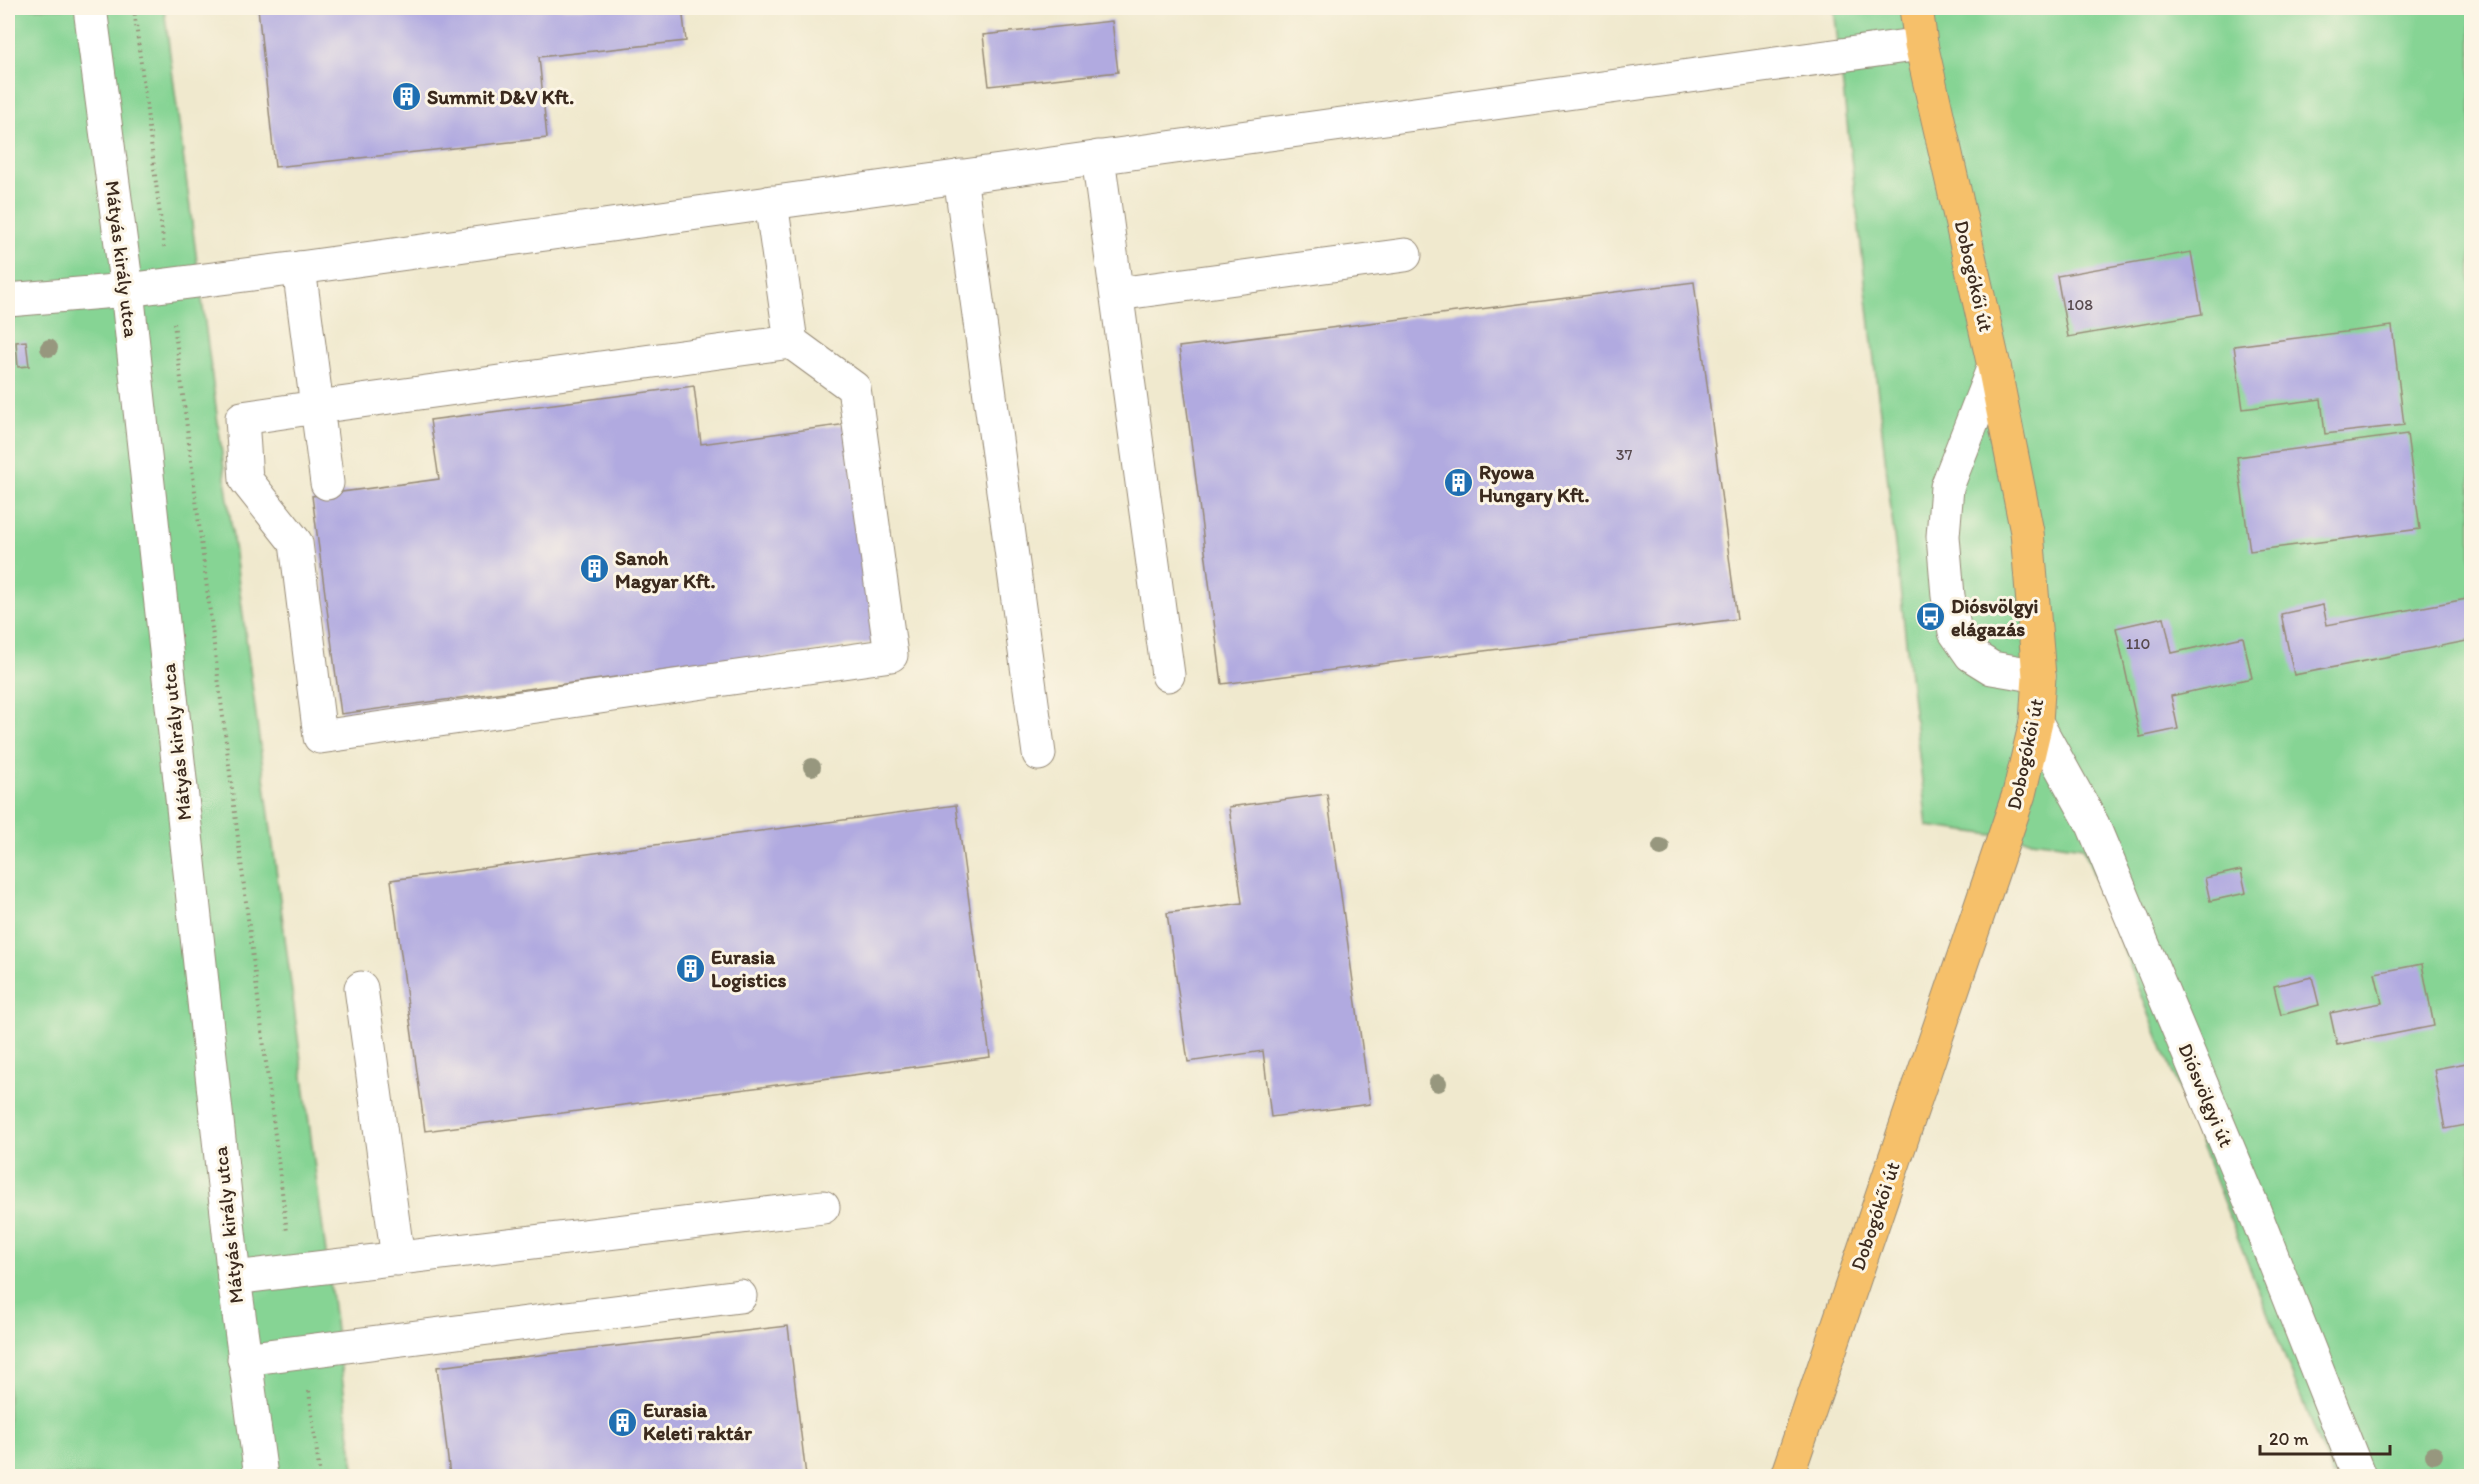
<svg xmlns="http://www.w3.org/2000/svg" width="2479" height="1484" font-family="Itim,sans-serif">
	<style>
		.green { fill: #86d494; stroke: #607f59; stroke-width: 1.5 }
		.building { fill: #b1aae0 }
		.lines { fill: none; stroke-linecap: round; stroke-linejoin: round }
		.minor-casing { stroke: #968a76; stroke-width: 35 }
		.major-casing { stroke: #968a76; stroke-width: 35 }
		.path { stroke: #968a76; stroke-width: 4; stroke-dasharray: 1.5 4.5; stroke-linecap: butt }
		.minor { stroke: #fff; stroke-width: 33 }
		.major { stroke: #f6c06b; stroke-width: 33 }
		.tree { fill: #97977e }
		.labels { text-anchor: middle; stroke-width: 6; stroke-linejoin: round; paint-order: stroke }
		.number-label { font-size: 16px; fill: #584a4e }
		.poi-label { font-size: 20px; font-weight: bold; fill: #3b2a1e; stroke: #fcf5e5; text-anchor: start }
		.street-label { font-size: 20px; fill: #3b2a1e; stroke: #fcf5e5 }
	</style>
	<rect width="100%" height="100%" fill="#fcf5e5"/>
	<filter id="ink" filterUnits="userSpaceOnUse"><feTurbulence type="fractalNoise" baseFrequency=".0167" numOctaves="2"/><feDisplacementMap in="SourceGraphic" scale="12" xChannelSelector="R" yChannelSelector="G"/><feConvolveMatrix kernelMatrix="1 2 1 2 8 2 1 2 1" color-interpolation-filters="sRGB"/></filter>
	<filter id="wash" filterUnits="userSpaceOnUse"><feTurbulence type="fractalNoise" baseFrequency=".008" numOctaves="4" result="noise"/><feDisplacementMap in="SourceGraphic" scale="24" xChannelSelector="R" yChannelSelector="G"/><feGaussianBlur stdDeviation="1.35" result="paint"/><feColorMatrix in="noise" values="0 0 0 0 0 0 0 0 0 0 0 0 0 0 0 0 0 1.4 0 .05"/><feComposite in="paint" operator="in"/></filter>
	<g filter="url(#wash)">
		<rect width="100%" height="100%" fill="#f0e9ce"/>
		<g class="green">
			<path d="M8,8H164L355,1476H8Z"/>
			<path d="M1834,8H2471V1476H2332L2083,847L1927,826Z"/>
		</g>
		<g id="blocks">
			<g class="building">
				<path d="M258,8H682L686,41L539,57L547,138L275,167Z"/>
				<path d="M1112,21L1118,72L989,86L983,35Z"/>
				<path d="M2191,252L2202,314L2068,337L2057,276Z"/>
				<path d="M1694,282L1737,619L1222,684L1179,347Z"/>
				<path d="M2392,326L2404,425L2325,434L2321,399L2243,409L2234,346Z"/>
				<path d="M26,341L29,366L18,367L16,342Z"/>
				<path d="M694,386L701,444L847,424L876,642L341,714L312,496L439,479L430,420Z"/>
				<path d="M2407,434L2420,529L2250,551L2237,457Z"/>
				<path d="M2472,598V640L2294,675L2281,614L2323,605L2327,625Z"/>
				<path d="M2164,617L2172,653L2243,637L2252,678L2171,696L2178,729L2140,737L2116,628Z"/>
				<path d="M1327,794L1370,1104L1271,1117L1263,1051L1188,1062L1167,913L1242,903L1229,807Z"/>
				<path d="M956,805L990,1057L425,1131L391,880Z"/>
				<path d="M2241,870L2246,893L2210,901L2205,878Z"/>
				<path d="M2422,964L2434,1026L2337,1045L2330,1013L2382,1003L2375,973Z"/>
				<path d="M2312,977L2319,1005L2281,1015L2274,986Z"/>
				<path d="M2472,1062V1124L2445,1129L2434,1069Z"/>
				<path d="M788,1326L806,1476H450L437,1367Z"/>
			</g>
		</g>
	</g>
	<g filter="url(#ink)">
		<use href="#blocks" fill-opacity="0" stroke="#968a76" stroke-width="1.5"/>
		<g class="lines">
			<defs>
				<g id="minor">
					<path d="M90,8L127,290L234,1278L261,1476"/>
					<path d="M1098,157L1168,675"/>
					<path d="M960,176L1039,754"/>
					<path d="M299,268L317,407L242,418L246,480L296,543L320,737L891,655L854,388L791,342L771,202"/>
					<path d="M1117,294L1405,255"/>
					<path d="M8,300L127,290L299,268L1921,44"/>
					<path d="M1994,366L1947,487L1943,536L1948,596L1955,632L1971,655L1992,668L2039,676"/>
					<path d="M327,483L317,407L791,342"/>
					<path d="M2036,722L2093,825L2252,1205L2359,1476"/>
					<path d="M361,988L398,1259"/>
					<path d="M234,1278L823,1207"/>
					<path d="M244,1359L740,1296"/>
				</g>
				<path id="major" d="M1787,1476L2019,794L2036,722L2039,676L2027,532L1994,366L1921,44L1916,8"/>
			</defs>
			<use href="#minor" class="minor-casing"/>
			<use href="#major" class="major-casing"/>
			<g class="path">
				<path d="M134,8L164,247"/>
				<path d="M174,323L287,1232"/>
				<path d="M309,1391L320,1476"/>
			</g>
			<use href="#minor" class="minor"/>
			<use href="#major" class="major"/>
		</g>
		<g class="tree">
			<circle cx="49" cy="348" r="9"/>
			<circle cx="812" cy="767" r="9"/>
			<circle cx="1661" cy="847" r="9"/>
			<circle cx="1438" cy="1083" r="9"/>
			<circle cx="2434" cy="1455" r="9"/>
		</g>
	</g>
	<defs>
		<symbol id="building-disc" viewBox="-11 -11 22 22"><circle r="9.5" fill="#1f6fb2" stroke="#fcf5e5"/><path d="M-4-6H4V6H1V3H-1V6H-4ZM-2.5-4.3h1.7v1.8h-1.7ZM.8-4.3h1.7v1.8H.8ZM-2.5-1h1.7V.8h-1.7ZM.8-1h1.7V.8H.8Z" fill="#fff"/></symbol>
		<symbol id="bus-disc" viewBox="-11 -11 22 22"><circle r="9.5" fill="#1f6fb2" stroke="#fcf5e5"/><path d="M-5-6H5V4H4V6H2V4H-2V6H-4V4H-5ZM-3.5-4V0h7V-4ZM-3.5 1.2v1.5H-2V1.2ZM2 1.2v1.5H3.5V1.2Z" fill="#fff"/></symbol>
	</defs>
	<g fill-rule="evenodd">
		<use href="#building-disc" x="390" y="80" width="33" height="33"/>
		<use href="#building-disc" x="1442" y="466" width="33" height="33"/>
		<use href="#building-disc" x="578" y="552" width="33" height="33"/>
		<use href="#bus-disc" x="1914" y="600" width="33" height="33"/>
		<use href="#building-disc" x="674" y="952" width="33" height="33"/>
		<use href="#building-disc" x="606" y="1406" width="33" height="33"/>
	</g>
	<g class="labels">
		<g class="number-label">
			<text x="2080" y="310">108</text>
			<text x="1624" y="460">37</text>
			<text x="2138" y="649">110</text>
		</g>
		<g class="poi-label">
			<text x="427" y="104">Summit D&amp;V Kft.</text>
			<text x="1479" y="479">Ryowa<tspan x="1479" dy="23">Hungary Kft.</tspan></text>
			<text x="615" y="565">Sanoh<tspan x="615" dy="23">Magyar Kft.</tspan></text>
			<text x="1951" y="613">Diósvölgyi<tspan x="1951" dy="23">elágazás</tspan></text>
			<text x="711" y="964">Eurasia<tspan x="711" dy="23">Logistics</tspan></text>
			<text x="643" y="1417">Eurasia<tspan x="643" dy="23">Keleti raktár</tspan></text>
		</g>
		<g class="street-label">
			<text transform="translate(122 259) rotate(83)" y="7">Mátyás király utca</text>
			<text transform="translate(1974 276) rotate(77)" y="7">Dobogókői út</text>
			<text transform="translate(176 742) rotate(-96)" y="7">Mátyás király utca</text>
			<text transform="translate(2025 754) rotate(-78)" y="7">Dobogókői út</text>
			<text transform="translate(2206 1095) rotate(67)" y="7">Diósvölgyi út</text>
			<text transform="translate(1875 1216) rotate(-71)" y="7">Dobogókői út</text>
			<text transform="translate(228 1225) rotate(-96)" y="7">Mátyás király utca</text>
		</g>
	</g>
	<rect width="2479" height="1484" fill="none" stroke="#fcf5e5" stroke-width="30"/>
	<path d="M2260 1445v9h130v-9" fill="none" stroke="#3b2a1e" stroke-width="3"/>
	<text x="2269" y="1445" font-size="18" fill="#3b2a1e" stroke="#fcf5e5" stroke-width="4.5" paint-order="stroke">20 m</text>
</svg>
